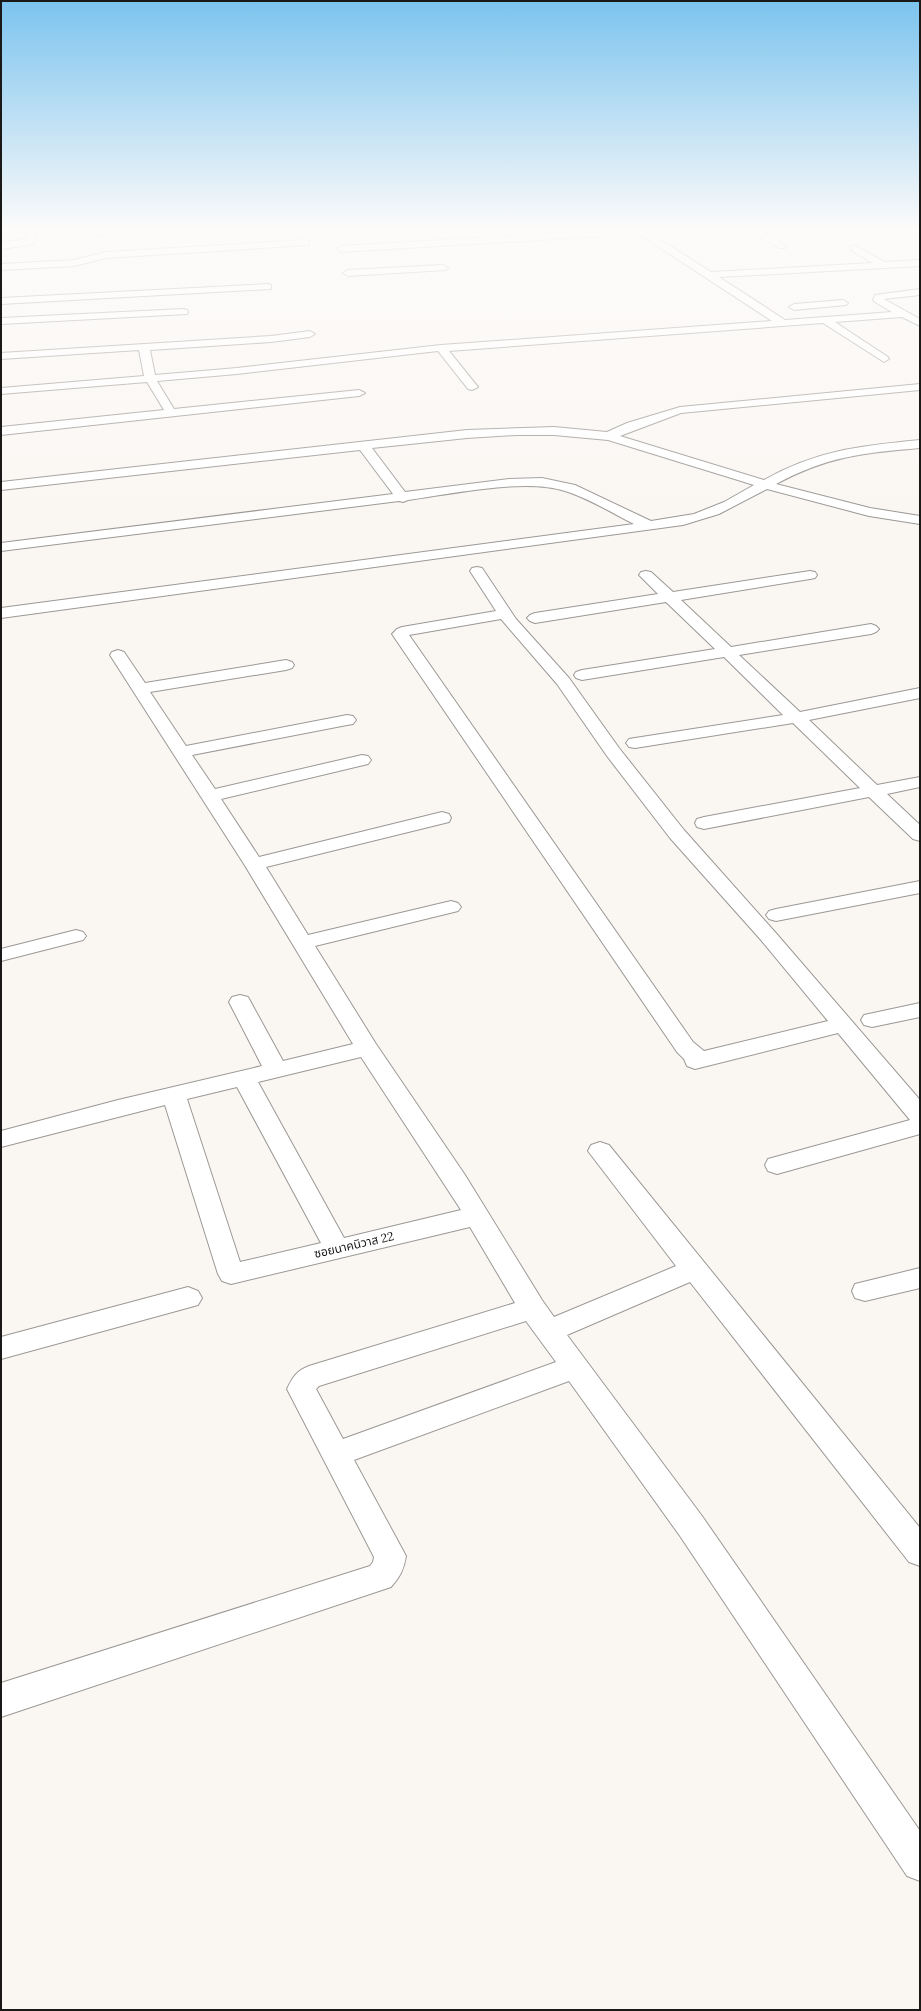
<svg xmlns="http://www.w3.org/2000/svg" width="921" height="2011" font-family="Lora,'Noto Sans Thai',serif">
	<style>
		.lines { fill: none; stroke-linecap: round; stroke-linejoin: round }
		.minor-casing { stroke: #9b9895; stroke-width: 2 }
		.minor { fill: #fff; fill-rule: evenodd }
		.labels { text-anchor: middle; stroke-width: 3.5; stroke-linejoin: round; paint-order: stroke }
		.street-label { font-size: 12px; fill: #1a1918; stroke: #fff }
	</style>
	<rect width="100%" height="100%" fill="#faf7f3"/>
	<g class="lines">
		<defs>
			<g id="minor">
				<path d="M26,229H34L35,242L29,245L1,249V243L28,239Z"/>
				<path d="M109,229H151L147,232L93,236L89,233L93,230Z"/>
				<path d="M330,229H360L356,232L333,234L330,233Z"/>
				<path d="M627,229H678L674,232L650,233L711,272L873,263L851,250V246L854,245L885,262L920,260V266L719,277L785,320L892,312L875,302L873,300L875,295L920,289V295L884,299L920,319V326L902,317L835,322L888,357L889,359L884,362L823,323L449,351L478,387L472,390L468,389L438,351L237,374L157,381L174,409L359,390L365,393L359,396L1,435V427L164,410L147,382L1,394V388L144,376L139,350L1,359V353L271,336L310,331L315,334L310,337L271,342L150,350L155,375L237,368L441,345L772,321L639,234L341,252L337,249L341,246Z"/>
				<path d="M747,229H758L786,246L785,248H779Z"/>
				<path d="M306,240L309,241V245L106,258L74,266L1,270V264L74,260L106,252Z"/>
				<path d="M443,265L448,268L446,270L348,276L343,273L348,270Z"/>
				<path d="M268,284L271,285V289L1,304V298Z"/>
				<path d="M843,300L848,303L846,305L794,310L789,307L794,304Z"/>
				<path d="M183,309L187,310L188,312L187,314L1,324V318Z"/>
				<path d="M920,384V390L681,413L620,436L764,480C817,450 860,446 920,440V448C863,453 828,456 776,484L870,508L920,516V524L869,516L767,489L719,514L683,525L1,618V608L634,524C612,513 588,498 565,491C524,478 452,494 408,500L403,502L399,501L1,551V543L393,494L360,450L1,490V482L467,430L554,427L607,432L627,423L680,407ZM516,435H554L608,440L754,485L724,502L694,514L651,521L575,485L542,478L509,479L405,492L372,448L467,438Z"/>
				<path d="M477,567L482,568L516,619L569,678L619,748L684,830L775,932L920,1100V1134L777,1174L768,1171L765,1165L768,1159L910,1120L838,1033L695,1069L687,1066L684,1059L677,1052L392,634L397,629L402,627L496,611L470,571L472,568ZM501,619L557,684L607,756L670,838L761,940L828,1021L704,1051L693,1042L409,635Z"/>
				<path d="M646,571L651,572L673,592L810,571L815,572L817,575L815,578L810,579L681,600L731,647L871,624L876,626L879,629L876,632L871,634L739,655L800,712L920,688V698L809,720L877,785L920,777V787L887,794L920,825V841L913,839L869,797L704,829L697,827L695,823L697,819L704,817L860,788L793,723L635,748L629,747L626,743L629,739L635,738L783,715L724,657L582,680L576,678L574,675L576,672L582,670L715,649L666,602L535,623L530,621L527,618L530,615L535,613L658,594L639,575L641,572Z"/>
				<path d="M118,650L124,652L145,683L286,660L292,662L294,665L292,668L286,670L150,692L186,746L347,715L353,716L356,720L353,724L347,725L192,755L215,789L362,755L368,756L371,760L368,764L221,799L259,857L442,812L449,814L451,818L449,822L266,867L308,935L451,901L458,903L461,907L458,911L315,946L376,1044L465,1175L542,1300L554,1317L676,1266L588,1151L591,1145L600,1142L609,1145L920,1528V1566L909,1562L690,1282L567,1335L702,1516L920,1831V1881L907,1876L680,1536L569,1381L354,1460L406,1556C404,1569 400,1577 391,1587L1,1717V1683L370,1566L373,1562L374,1557L287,1389C293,1377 296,1371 309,1366L515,1303L470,1227L231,1284L222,1281L218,1274L165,1105L1,1147V1131L118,1100L262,1066L229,1002L232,997L240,995L248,997L283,1061L353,1044L244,864L110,655L112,652ZM361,1057L461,1210L344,1238L258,1082ZM237,1087L321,1243L240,1262L187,1099ZM526,1321L556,1362L343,1439L316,1389L319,1386Z"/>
				<path d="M920,881V893L776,921L769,919L766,915L769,911L776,909Z"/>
				<path d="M76,930L83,932L86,936L83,940L1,961V949Z"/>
				<path d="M920,1003V1017L872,1027L864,1025L861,1020L864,1015Z"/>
				<path d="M920,1268V1288L865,1301L855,1298L852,1291L855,1284Z"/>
				<path d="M188,1287L198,1291L202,1298L198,1305L1,1359V1337Z"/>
			</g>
		</defs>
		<use href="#minor" class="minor-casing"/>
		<use href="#minor" class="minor"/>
	</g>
	<linearGradient id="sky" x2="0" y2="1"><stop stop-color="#7bc3ee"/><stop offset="0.45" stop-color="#fdfbfa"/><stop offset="1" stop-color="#fdfbfa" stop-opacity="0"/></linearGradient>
	<rect width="921" height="511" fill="url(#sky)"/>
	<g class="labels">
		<g class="street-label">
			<text transform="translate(354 1245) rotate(-13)" y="4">ซอยนาคนิวาส 22</text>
		</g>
	</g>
	<rect width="921" height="2011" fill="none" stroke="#1a1918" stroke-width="4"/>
</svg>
